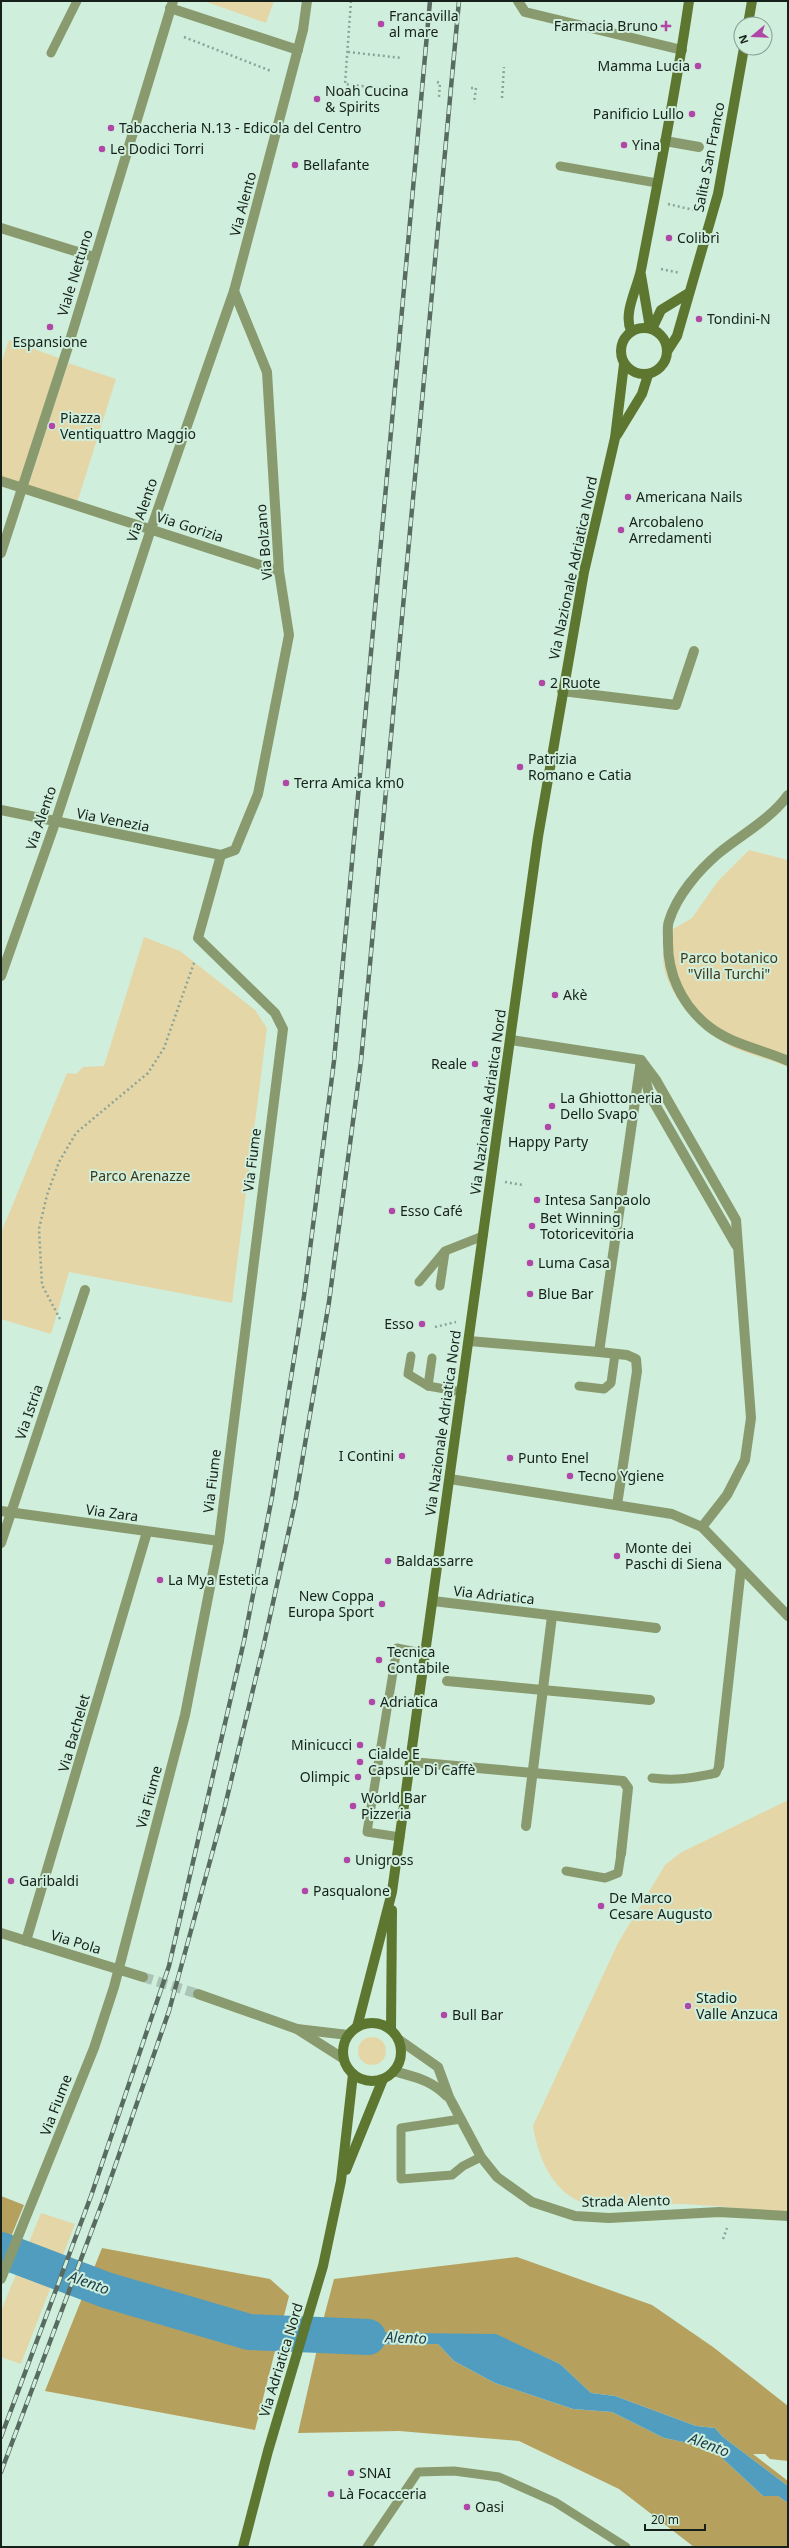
<svg xmlns="http://www.w3.org/2000/svg" width="789" height="2548" font-family="'Noto Sans',sans-serif">
	<style>
		.green { fill: #e5d6a8 }
		.forest { fill: #b6a05e }
		.water { fill: #519dbf }
		.lines { fill: none; stroke-linecap: round; stroke-linejoin: round }
		.river { stroke: #519dbf; stroke-width: 36 }
		.tertiary-tunnel { stroke: #aac5b5; stroke-width: 10; stroke-dasharray: 10 5; stroke-linecap: butt }
		.path { stroke: #8ca496; stroke-width: 2.5; stroke-dasharray: 2 3; stroke-linecap: butt }
		.service { stroke: #899b6e; stroke-width: 9 }
		.pedestrian { stroke: #899b6e; stroke-width: 10 }
		.minor { stroke: #899b6e; stroke-width: 10 }
		.tertiary { stroke: #899b6e; stroke-width: 10 }
		.secondary { stroke: #5e7730; stroke-width: 10 }
		.rail-casing { stroke: #586b60; stroke-width: 4.5 }
		.rail { stroke: #cfeedc; stroke-width: 3; stroke-dasharray: 9; stroke-linecap: butt }
		.poi-dot { fill: #b046a6; stroke: #cfeedc; stroke-width: 1.5 }
		.labels { text-anchor: middle; stroke-width: 4; stroke-linejoin: round; paint-order: stroke }
		.poi-label { font-size: 14px; fill: #15211a; stroke: #cfeedc; text-anchor: start }
		.street-label { font-size: 14px; fill: #15211a; stroke: #cfeedc }
		.park-label { font-size: 14px; fill: #403618; stroke: #cfeedc }
		.water-label { font-size: 15px; font-style: italic; fill: #193c4b; stroke: #cfeedc }
	</style>
	<rect width="100%" height="100%" fill="#cfeedc"/>
	<g class="green">
		<path d="M204,1H274L266,23Z"/>
		<path d="M9,340L59,358L20,484L1,477V364Z"/>
		<path d="M68,363L116,379L77,503L28,487Z"/>
		<path d="M749,850L788,860V1067C768,1058 743,1054 725,1043C699,1028 664,991 663,959C663,950 667,940 668,932L692,918L718,881Z"/>
		<path d="M144,937L180,951L255,1010L267,1028L232,1303L69,1272L51,1334L1,1319V1233L67,1073L76,1074L83,1067L104,1066Z"/>
		<path d="M788,1800V2215C742,2207 695,2204 648,2203C634,2202 592,2207 581,2202C551,2190 538,2156 533,2126L618,1943L665,1865L680,1853Z"/>
		<circle cx="372" cy="2051" r="14"/>
		<path d="M41,2213L75,2224L21,2364L1,2357V2311Z"/>
	</g>
	<g class="forest">
		<path d="M1,2196L24,2205L8,2244L1,2241Z"/>
		<path d="M102,2248L270,2279L289,2296L255,2430L45,2391Z"/>
		<path d="M517,2257L652,2305L713,2347L788,2406V2461L770,2459L765,2454H753L788,2481V2486L723,2437L715,2428L696,2426L615,2396L591,2393L560,2364L496,2335L320,2332L334,2279Z"/>
		<path d="M438,2344L454,2361L495,2383L573,2409L612,2412L664,2438L703,2446L719,2455L763,2496H778L788,2503V2547H694L619,2489L519,2441L399,2431L298,2433L318,2345Z"/>
	</g>
	<g class="water">
		<path d="M25,2251L59,2263L50,2285L34,2273L19,2267Z"/>
		<path d="M320,2332L496,2334L560,2364L591,2393L615,2396L696,2426L715,2428L723,2437L788,2486V2503L778,2496H763L719,2455L703,2446L664,2438L612,2412L573,2409L495,2383L454,2361L438,2344L318,2345Z"/>
	</g>
	<g class="lines">
		<path class="river" d="M1,2250L106,2290L249,2332L368,2337"/>
		<path class="tertiary-tunnel" d="M143,1977L198,1994"/>
		<g class="path">
			<path d="M351,1L345,84L385,89"/>
			<path d="M184,37L271,71"/>
			<path d="M348,52L402,58"/>
			<path d="M437,82L440,83L439,97"/>
			<path d="M471,88H476L474,103"/>
			<path d="M502,98L504,67"/>
			<path d="M668,204L698,211"/>
			<path d="M661,269L680,273"/>
			<path d="M505,1182L523,1185"/>
			<path d="M60,1319L42,1285L39,1229L47,1195L59,1162L76,1133L148,1073L164,1048L195,960"/>
			<path d="M435,1327L456,1322"/>
			<path d="M723,2239L727,2228"/>
		</g>
		<g class="service">
			<path d="M51,53L77,1"/>
			<path d="M560,166L657,183"/>
			<path d="M419,1282L445,1251L483,1236"/>
			<path d="M440,1286L445,1252"/>
			<path d="M411,1356L408,1374L428,1386L462,1392"/>
			<path d="M428,1386L432,1358"/>
			<path d="M579,1386L604,1389L611,1383L615,1354"/>
			<path d="M652,1778C675,1781 693,1778 716,1773L719,1766"/>
			<path d="M400,1837L367,1832L397,1648L426,1654"/>
			<path d="M566,1871L605,1878L618,1873L621,1854"/>
			<path d="M461,2119L401,2128V2179L452,2175L463,2166L481,2157"/>
			<path d="M367,2547L418,2472L454,2471L499,2477L555,2502L626,2547"/>
		</g>
		<path class="pedestrian" d="M665,141L699,147"/>
		<g class="minor">
			<path d="M518,1L525,12L682,50"/>
			<path d="M170,8L298,50"/>
			<path d="M1,228L94,257"/>
			<path d="M1,481L279,571"/>
			<path d="M1,553L67,350L173,1"/>
			<path d="M562,691L676,705L694,651"/>
			<path d="M788,795C771,819 741,835 719,853C699,870 677,895 669,921C667,926 668,933 668,939C667,973 681,1004 708,1026C732,1045 761,1049 788,1061"/>
			<path d="M1,810L221,855"/>
			<path d="M1,976L55,823L151,529L234,291L303,30L307,1"/>
			<path d="M641,1060L656,1080L736,1220L751,1418L745,1460L727,1495L702,1527"/>
			<path d="M642,1065L649,1094L736,1245"/>
			<path d="M469,1341L599,1352L641,1060L511,1040"/>
			<path d="M599,1352L627,1355L636,1359L637,1371L617,1505"/>
			<path d="M450,1479L672,1514L702,1527L788,1616"/>
			<path d="M1,1511L219,1541"/>
			<path d="M1,1543L85,1290"/>
			<path d="M433,1601L656,1628"/>
			<path d="M447,1681L650,1700"/>
			<path d="M411,1762L623,1781L628,1788L621,1854"/>
			<path d="M719,1766L741,1568"/>
			<path d="M526,1826L552,1616"/>
			<path d="M26,1941L147,1532"/>
			<path d="M398,2039L438,2067L449,2097L481,2157L497,2177L532,2202L575,2216L609,2218L719,2212L788,2216"/>
			<path d="M394,2071C417,2078 429,2079 447,2096"/>
			<path d="M1,2279L94,2048L114,1987L185,1715L219,1541L283,1029L275,1013L198,938L221,855L235,850L258,794L289,635L279,571L267,372L234,291"/>
		</g>
		<g class="tertiary">
			<path d="M1,1933L143,1977"/>
			<path d="M198,1994L297,2029L344,2059"/>
			<path d="M297,2029L348,2035"/>
		</g>
		<g class="secondary">
			<path d="M748,24L752,1"/>
			<path d="M641,275L650,328"/>
			<circle cx="644" cy="351" r="23"/>
			<path d="M652,329L661,310L687,294"/>
			<path d="M631,331C623,313 637,289 641,270C658,181 676,91 689,1"/>
			<path d="M668,350L677,336L718,194L744,48"/>
			<path d="M617,435L642,394L648,375"/>
			<circle cx="372" cy="2052" r="29"/>
			<path d="M357,2027L392,1892L538,837L584,572L615,438L624,364"/>
			<path d="M391,2029L392,1910"/>
			<path d="M346,2170L383,2079"/>
			<path d="M243,2547L268,2451L323,2266L341,2181L353,2074"/>
		</g>
		<defs>
			<g id="rail">
				<path d="M1,2437L91,2196L169,1966L244,1641L272,1497L304,1296L334,1061L430,1"/>
				<path d="M1,2472L104,2198L169,2011L224,1810L263,1648L295,1503L329,1302L361,1061L459,1"/>
			</g>
		</defs>
		<use href="#rail" class="rail-casing"/>
		<use href="#rail" class="rail"/>
	</g>
	<g class="poi-dot">
		<circle cx="381" cy="24" r="4"/>
		<path d="M664 20h4v4h4v4h-4v4h-4v-4h-4v-4h4z"/>
		<circle cx="698" cy="66" r="4"/>
		<circle cx="317" cy="99" r="4"/>
		<circle cx="692" cy="114" r="4"/>
		<circle cx="111" cy="128" r="4"/>
		<circle cx="624" cy="145" r="4"/>
		<circle cx="102" cy="149" r="4"/>
		<circle cx="295" cy="165" r="4"/>
		<circle cx="669" cy="238" r="4"/>
		<circle cx="699" cy="319" r="4"/>
		<circle cx="50" cy="327" r="4"/>
		<circle cx="52" cy="426" r="4"/>
		<circle cx="628" cy="497" r="4"/>
		<circle cx="621" cy="530" r="4"/>
		<circle cx="542" cy="683" r="4"/>
		<circle cx="520" cy="767" r="4"/>
		<circle cx="286" cy="783" r="4"/>
		<circle cx="555" cy="995" r="4"/>
		<circle cx="475" cy="1064" r="4"/>
		<circle cx="552" cy="1106" r="4"/>
		<circle cx="548" cy="1127" r="4"/>
		<circle cx="537" cy="1200" r="4"/>
		<circle cx="392" cy="1211" r="4"/>
		<circle cx="532" cy="1226" r="4"/>
		<circle cx="530" cy="1263" r="4"/>
		<circle cx="530" cy="1294" r="4"/>
		<circle cx="422" cy="1324" r="4"/>
		<circle cx="402" cy="1456" r="4"/>
		<circle cx="510" cy="1458" r="4"/>
		<circle cx="570" cy="1476" r="4"/>
		<circle cx="617" cy="1556" r="4"/>
		<circle cx="388" cy="1561" r="4"/>
		<circle cx="160" cy="1580" r="4"/>
		<circle cx="382" cy="1604" r="4"/>
		<circle cx="379" cy="1660" r="4"/>
		<circle cx="372" cy="1702" r="4"/>
		<circle cx="360" cy="1745" r="4"/>
		<circle cx="360" cy="1762" r="4"/>
		<circle cx="358" cy="1777" r="4"/>
		<circle cx="353" cy="1806" r="4"/>
		<circle cx="347" cy="1860" r="4"/>
		<circle cx="11" cy="1881" r="4"/>
		<circle cx="305" cy="1891" r="4"/>
		<circle cx="601" cy="1906" r="4"/>
		<circle cx="688" cy="2006" r="4"/>
		<circle cx="444" cy="2015" r="4"/>
		<circle cx="351" cy="2473" r="4"/>
		<circle cx="331" cy="2494" r="4"/>
		<circle cx="467" cy="2507" r="4"/>
	</g>
	<g class="labels">
		<g class="poi-label">
			<text x="389" y="21">Francavilla<tspan x="389" dy="16">al mare</tspan></text>
			<text x="658" y="31" text-anchor="end">Farmacia Bruno</text>
			<text x="690" y="71" text-anchor="end">Mamma Lucia</text>
			<text x="325" y="96">Noah Cucina<tspan x="325" dy="16">&amp; Spirits</tspan></text>
			<text x="684" y="119" text-anchor="end">Panificio Lullo</text>
			<text x="119" y="133">Tabaccheria N.13 - Edicola del Centro</text>
			<text x="632" y="150">Yina</text>
			<text x="110" y="154">Le Dodici Torri</text>
			<text x="303" y="170">Bellafante</text>
			<text x="677" y="243">Colibrì</text>
			<text x="707" y="324">Tondini-N</text>
			<text x="50" y="347" text-anchor="middle">Espansione</text>
			<text x="60" y="423">Piazza<tspan x="60" dy="16">Ventiquattro Maggio</tspan></text>
			<text x="636" y="502">Americana Nails</text>
			<text x="629" y="527">Arcobaleno<tspan x="629" dy="16">Arredamenti</tspan></text>
			<text x="550" y="688">2 Ruote</text>
			<text x="528" y="764">Patrizia<tspan x="528" dy="16">Romano e Catia</tspan></text>
			<text x="294" y="788">Terra Amica km0</text>
			<text x="563" y="1000">Akè</text>
			<text x="467" y="1069" text-anchor="end">Reale</text>
			<text x="560" y="1103">La Ghiottoneria<tspan x="560" dy="16">Dello Svapo</tspan></text>
			<text x="548" y="1147" text-anchor="middle">Happy Party</text>
			<text x="545" y="1205">Intesa Sanpaolo</text>
			<text x="400" y="1216">Esso Café</text>
			<text x="540" y="1223">Bet Winning<tspan x="540" dy="16">Totoricevitoria</tspan></text>
			<text x="538" y="1268">Luma Casa</text>
			<text x="538" y="1299">Blue Bar</text>
			<text x="414" y="1329" text-anchor="end">Esso</text>
			<text x="394" y="1461" text-anchor="end">I Contini</text>
			<text x="518" y="1463">Punto Enel</text>
			<text x="578" y="1481">Tecno Ygiene</text>
			<text x="625" y="1553">Monte dei<tspan x="625" dy="16">Paschi di Siena</tspan></text>
			<text x="396" y="1566">Baldassarre</text>
			<text x="168" y="1585">La Mya Estetica</text>
			<text x="374" y="1601" text-anchor="end">New Coppa<tspan x="374" dy="16">Europa Sport</tspan></text>
			<text x="387" y="1657">Tecnica<tspan x="387" dy="16">Contabile</tspan></text>
			<text x="380" y="1707">Adriatica</text>
			<text x="352" y="1750" text-anchor="end">Minicucci</text>
			<text x="368" y="1759">Cialde E<tspan x="368" dy="16">Capsule Di Caffè</tspan></text>
			<text x="350" y="1782" text-anchor="end">Olimpic</text>
			<text x="361" y="1803">World Bar<tspan x="361" dy="16">Pizzeria</tspan></text>
			<text x="355" y="1865">Unigross</text>
			<text x="19" y="1886">Garibaldi</text>
			<text x="313" y="1896">Pasqualone</text>
			<text x="609" y="1903">De Marco<tspan x="609" dy="16">Cesare Augusto</tspan></text>
			<text x="696" y="2003">Stadio<tspan x="696" dy="16">Valle Anzuca</tspan></text>
			<text x="452" y="2020">Bull Bar</text>
			<text x="359" y="2478">SNAI</text>
			<text x="339" y="2499">Là Focacceria</text>
			<text x="475" y="2512">Oasi</text>
		</g>
		<g class="street-label">
			<text transform="translate(709 157) rotate(-79)" y="5">Salita San Franco</text>
			<text transform="translate(243 204) rotate(-75)" y="5">Via Alento</text>
			<text transform="translate(75 273) rotate(-73)" y="5">Viale Nettuno</text>
			<text transform="translate(142 510) rotate(-71)" y="5">Via Alento</text>
			<text transform="translate(190 527) rotate(18)" y="5">Via Gorizia</text>
			<text transform="translate(264 542) rotate(-95)" y="5">Via Bolzano</text>
			<text transform="translate(573 568) rotate(-78)" y="5">Via Nazionale Adriatica Nord</text>
			<text transform="translate(41 818) rotate(-71)" y="5">Via Alento</text>
			<text transform="translate(113 820) rotate(11)" y="5">Via Venezia</text>
			<text transform="translate(488 1102) rotate(-82)" y="5">Via Nazionale Adriatica Nord</text>
			<text transform="translate(252 1160) rotate(-83)" y="5">Via Fiume</text>
			<text transform="translate(29 1412) rotate(-71)" y="5">Via Istria</text>
			<text transform="translate(443 1423) rotate(-82)" y="5">Via Nazionale Adriatica Nord</text>
			<text transform="translate(212 1481) rotate(-83)" y="5">Via Fiume</text>
			<text transform="translate(112 1513) rotate(8)" y="5">Via Zara</text>
			<text transform="translate(494 1595) rotate(6)" y="5">Via Adriatica</text>
			<text transform="translate(74 1733) rotate(-74)" y="5">Via Bachelet</text>
			<text transform="translate(149 1797) rotate(-75)" y="5">Via Fiume</text>
			<text transform="translate(76 1942) rotate(17)" y="5">Via Pola</text>
			<text transform="translate(56 2105) rotate(-69)" y="5">Via Fiume</text>
			<text transform="translate(626 2201) rotate(-1)" y="5">Strada Alento</text>
			<text transform="translate(281 2360) rotate(-73)" y="5">Via Adriatica Nord</text>
		</g>
		<g class="park-label">
			<text x="729" y="963">Parco botanico<tspan x="729" dy="16">"Villa Turchi"</tspan></text>
			<text x="140" y="1181">Parco Arenazze</text>
		</g>
		<g class="water-label">
			<text transform="translate(89 2283) rotate(20)" y="5">Alento</text>
			<text transform="translate(406 2338) rotate(2)" y="5">Alento</text>
			<text transform="translate(709 2445) rotate(21)" y="5">Alento</text>
		</g>
	</g>
	<rect width="789" height="2548" fill="none" stroke="#15211a" stroke-width="4"/>
	<g transform="translate(753 36) rotate(251)"><circle r="19" fill="#cfeedc" stroke="#859c8e"/>
	<path d="M0-3L7 15L0 10L-7 15Z" fill="#b046a6"/>
	<text y="-6" font-size="11" font-weight="bold" text-anchor="middle" fill="#15211a">N</text>
	</g>
	<path d="M645 2524v6h60v-6" fill="none" stroke="#15211a" stroke-width="2"/>
	<text x="651" y="2524" font-size="12" fill="#15211a" stroke="#cfeedc" stroke-width="3" paint-order="stroke">20 m</text>
</svg>
